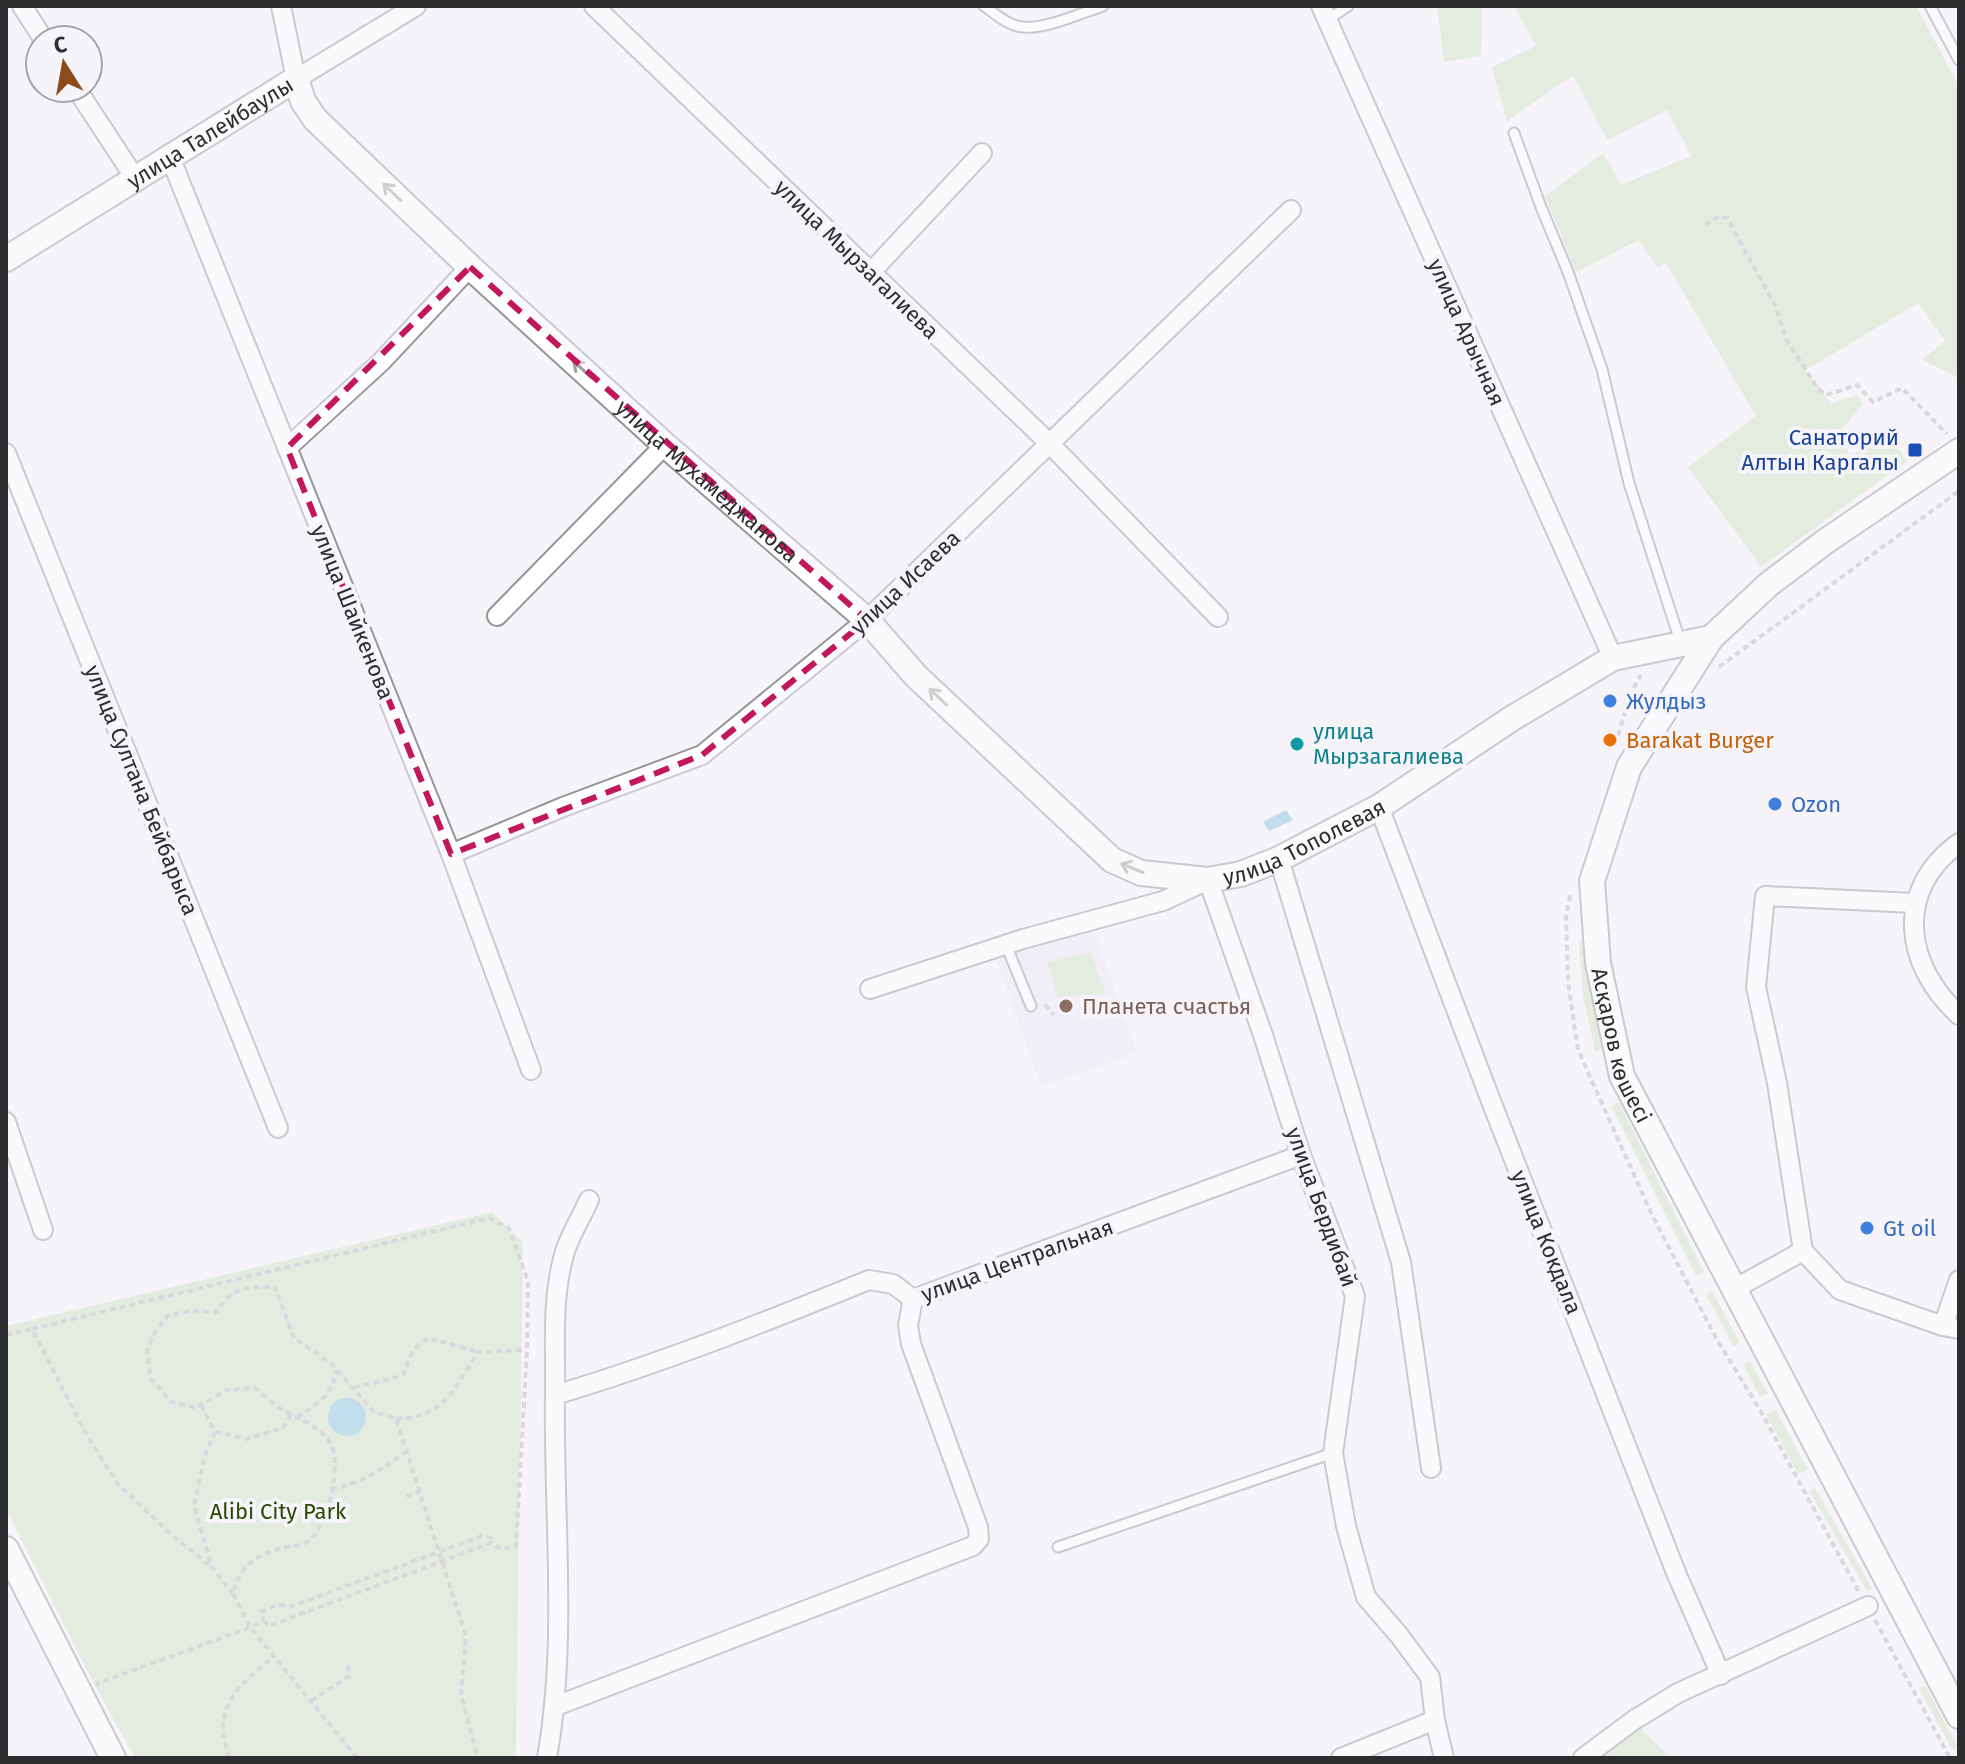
<svg xmlns="http://www.w3.org/2000/svg" width="1965" height="1764" font-family="'Fira Sans',sans-serif">
	<style>
		.built { fill: #ebe7f4 }
		.green { fill: #cfe3c0 }
		.water { fill: #84c2db }
		.lines { fill: none; stroke-linecap: round; stroke-linejoin: round }
		.service-casing { stroke: #96959a; stroke-width: 13 }
		.minor-casing { stroke: #96959a; stroke-width: 22 }
		.tertiary-casing { stroke: #96959a; stroke-width: 28 }
		.path { stroke: #b9b7bb; stroke-width: 4; stroke-dasharray: 6 4; stroke-linecap: butt }
		.service { stroke: #fff; stroke-width: 9 }
		.minor { stroke: #fff; stroke-width: 18 }
		.tertiary { stroke: #fff; stroke-width: 24 }
		.oneway { stroke: #a1a0a1 }
		.marked { fill: none; stroke: #c2185b; stroke-width: 6; stroke-dasharray: 16 10; stroke-linejoin: round }
		.transit-dot { fill: #1a4fb4; stroke: #f6f4f9; stroke-width: 3 }
		.shop-dot { fill: #3f7fe0; stroke: #f6f4f9; stroke-width: 3 }
		.food-dot { fill: #e8710a; stroke: #f6f4f9; stroke-width: 3 }
		.culture-dot { fill: #0f9aa8; stroke: #f6f4f9; stroke-width: 3 }
		.education-dot { fill: #8d6e63; stroke: #f6f4f9; stroke-width: 3 }
		.labels { text-anchor: middle; stroke-width: 8; stroke-linejoin: round; paint-order: stroke }
		.street-label { font-size: 22px; fill: #2e2d2f; stroke: #f6f4f9 }
		.transit-label { font-size: 22px; fill: #164399; stroke: #f6f4f9; text-anchor: end }
		.shop-label { font-size: 22px; fill: #366cbe; stroke: #f6f4f9; text-anchor: start }
		.culture-label { font-size: 22px; fill: #0d838f; stroke: #f6f4f9; text-anchor: start }
		.food-label { font-size: 22px; fill: #c56008; stroke: #f6f4f9; text-anchor: start }
		.education-label { font-size: 22px; fill: #785e54; stroke: #f6f4f9; text-anchor: start }
		.park-label { font-size: 22px; fill: #294800; stroke: #f6f4f9 }
	</style>
	<rect width="100%" height="100%" fill="#f6f4f9"/>
	<path class="built" d="M1094,931L1137,1053L1041,1086L996,959Z"/>
	<g class="green">
		<path d="M1437,6H1482L1481,56L1444,62Z"/>
		<path d="M1514,6H1916L1959,86V378L1922,360L1945,341L1918,303L1806,370L1831,404L1857,395L1863,405L1840,431L1849,454L1893,442L1907,461L1761,567L1688,467L1756,416L1666,263L1658,267L1638,240L1576,272L1545,196L1603,153L1621,185L1691,156L1667,110L1607,140L1573,75L1507,121L1492,67L1536,46Z"/>
		<path d="M1586,940L1603,1050L1595,1051L1583,995L1579,941Z"/>
		<path d="M1087,953L1091,954L1106,994L1058,997L1047,962Z"/>
		<path d="M1619,1102L1704,1272L1696,1276L1611,1106Z"/>
		<path d="M492,1212L523,1242L516,1758H135L94,1684L6,1509V1326Z"/>
		<path d="M1712,1291L1740,1343L1733,1346L1706,1294Z"/>
		<path d="M1750,1361L1768,1393L1760,1397L1743,1365Z"/>
		<path d="M1776,1410L1808,1470L1798,1474L1766,1414Z"/>
		<path d="M1815,1488L1872,1588L1867,1591L1809,1491Z"/>
		<path d="M1925,1685L1958,1747L1952,1750L1919,1688Z"/>
		<path d="M1638,1726L1671,1758H1596Z"/>
	</g>
	<g class="water">
		<path d="M1286,810L1293,820L1269,831L1263,822Z"/>
		<circle cx="347" cy="1417" r="19"/>
	</g>
	<g class="lines">
		<defs>
			<g id="service">
				<path d="M984,6C996,14 1008,26 1023,27C1044,30 1081,13 1103,6"/>
				<path d="M1930,6L1959,60"/>
				<path d="M1327,20L1348,6"/>
				<path d="M1514,133L1541,207L1568,272L1602,369L1629,483L1681,644"/>
				<path d="M1006,945L1031,1006"/>
				<path d="M1058,1547L1333,1453"/>
			</g>
			<g id="minor">
				<path d="M22,6L44,40"/>
				<path d="M281,6L296,79L416,6"/>
				<path d="M594,6L1050,444L1218,617"/>
				<path d="M1321,6L1613,658"/>
				<path d="M76,88L135,178"/>
				<path d="M170,157L451,854L531,1070"/>
				<path d="M871,272L982,153"/>
				<path d="M287,448L381,362L470,267"/>
				<path d="M6,453L278,1128"/>
				<path d="M497,616L665,445"/>
				<path d="M1379,807L1491,1101L1677,1575L1721,1675"/>
				<path d="M1959,843C1894,890 1904,965 1959,1015"/>
				<path d="M451,854L563,807L702,755L867,620L1291,210"/>
				<path d="M1279,859L1401,1262L1431,1468"/>
				<path d="M1914,903L1765,896L1756,987L1777,1083L1803,1251L1840,1290L1943,1326L1959,1329"/>
				<path d="M870,989L1023,939L1163,901L1208,880L1263,1035L1301,1155L1355,1296L1333,1453L1346,1526L1366,1597L1398,1634L1430,1677L1435,1720L1444,1758"/>
				<path d="M6,1122L43,1230"/>
				<path d="M1734,1289L1803,1251"/>
				<path d="M1943,1326L1959,1280"/>
				<path d="M555,1395C662,1363 765,1322 869,1280L893,1284L913,1299L1301,1155"/>
				<path d="M556,1706L973,1546L979,1539L978,1527L911,1344L908,1325L913,1299"/>
				<path d="M547,1758C568,1638 553,1515 555,1394C556,1348 551,1301 564,1255C569,1236 581,1218 589,1200"/>
				<path d="M1341,1758L1435,1720"/>
				<path d="M1583,1758L1634,1720L1678,1693L1868,1606"/>
			</g>
			<g id="tertiary">
				<path id="s1" d="M6,259L296,79L303,101L315,119L470,267L665,445L867,620L916,676L1112,860L1141,873L1208,880L1241,874L1279,859L1379,807L1511,719L1613,658L1711,638"/>
				<path id="s2" d="M1959,451L1826,541L1769,584L1711,638L1629,767L1592,881L1598,963L1622,1076L1959,1716"/>
				<path d="M6,1549L113,1758"/>
			</g>
		</defs>
		<use href="#service" class="service-casing"/>
		<use href="#minor" class="minor-casing"/>
		<use href="#tertiary" class="tertiary-casing"/>
		<g class="path">
			<path d="M1705,225L1719,216L1727,218L1776,307L1786,339L1818,389L1826,395L1857,385L1873,402L1902,388L1947,434"/>
			<path d="M1719,667L1959,491"/>
			<path d="M1615,745L1632,691L1641,675"/>
			<path d="M1570,895L1566,915L1568,982L1578,1050L1652,1215L1716,1338L1760,1410L1859,1592"/>
			<path d="M1045,1005L1054,1015"/>
			<path d="M32,1329L489,1218L509,1228L528,1281L527,1350L516,1546L501,1549L491,1543L269,1626L264,1622L96,1684"/>
			<path d="M6,1335L32,1329L85,1432L118,1484L175,1538L212,1567"/>
			<path d="M354,1388C371,1382 387,1381 403,1375L413,1350L428,1338L478,1352"/>
			<path d="M201,1405L215,1432L204,1458L194,1506L212,1567L233,1594"/>
			<path d="M297,1417C320,1403 331,1396 337,1370"/>
			<path d="M396,1419C445,1417 454,1389 478,1352L526,1350"/>
			<path d="M215,1432L246,1439L283,1428L291,1415"/>
			<path d="M331,1490C360,1482 382,1471 405,1452"/>
			<path d="M406,1496L419,1492"/>
			<path d="M1875,1620L1950,1758"/>
			<path d="M264,1622L261,1612L277,1605L292,1606L482,1536L493,1538L491,1543"/>
			<path d="M311,1701L349,1676L348,1664"/>
			<path d="M229,1758C211,1706 237,1688 274,1656"/>
			<path d="M357,1758L250,1627L233,1594C240,1565 255,1555 283,1548C290,1546 301,1546 307,1542C328,1530 344,1459 329,1441C317,1425 301,1420 284,1411C274,1405 264,1395 255,1388L226,1390L196,1408L172,1402L151,1379L147,1351L154,1334L167,1316L189,1311L217,1312C233,1286 247,1287 275,1287L294,1338L332,1364L373,1411L396,1419L466,1636L461,1694L477,1756"/>
		</g>
		<use href="#service" class="service"/>
		<use href="#minor" class="minor"/>
		<use href="#tertiary" class="tertiary"/>
	</g>
	<defs><path id="oneway-shaft" d="M-6 0H5M1.5-3L5.5 0L1.5 3" fill="none" stroke-width="1.6" stroke-linecap="round" stroke-linejoin="round" transform="scale(2)"/></defs>
	<g class="oneway">
		<use href="#oneway-shaft" transform="translate(392 192) rotate(-136)"/>
		<use href="#oneway-shaft" transform="translate(582 369) rotate(-138)"/>
		<use href="#oneway-shaft" transform="translate(938 697) rotate(-137)"/>
		<use href="#oneway-shaft" transform="translate(1132 868) rotate(-158)"/>
	</g>
	<path d="M0 0H1965V1764H0ZM470,267L867,620L702,755L451,854L287,448Z" fill="#f6f4f9" fill-opacity=".55" fill-rule="evenodd"/>
	<path class="marked" d="M470,267L867,620L702,755L451,854L287,448Z"/>
	<rect class="transit-dot" x="1907" y="442" width="16" height="16" rx="4"/>
	<g class="shop-dot">
		<circle cx="1610" cy="701" r="8"/>
		<circle cx="1775" cy="804" r="8"/>
		<circle cx="1867" cy="1228" r="8"/>
	</g>
	<circle class="food-dot" cx="1610" cy="740" r="8"/>
	<circle class="culture-dot" cx="1297" cy="744" r="8"/>
	<circle class="education-dot" cx="1066" cy="1006" r="8"/>
	<g class="labels">
		<g class="street-label">
			<text dy="8" stroke="none"><textPath href="#s1" startOffset="240">улица Талейбаулы</textPath></text>
			<text transform="translate(857 259) rotate(44)" y="8">улица Мырзагалиева</text>
			<text transform="translate(1467 332) rotate(66)" y="8">улица Арычная</text>
			<text dy="8" stroke="none"><textPath href="#s1" startOffset="920">улица Мухамеджанова</textPath></text>
			<text transform="translate(905 582) rotate(-43)" y="8">улица Исаева</text>
			<text transform="translate(353 612) rotate(68)" y="8">улица Шайкенова</text>
			<text transform="translate(142 790) rotate(68)" y="8">улица Султана Бейбарыса</text>
			<text dy="8" stroke="none"><textPath href="#s1" startOffset="1678">улица Тополевая</textPath></text>
			<text dy="8" stroke="none"><textPath href="#s2" startOffset="752">Асқаров көшесі</textPath></text>
			<text transform="translate(1322 1207) rotate(70)" y="8">улица Бердибай</text>
			<text transform="translate(1547 1242) rotate(68)" y="8">улица Кокдала</text>
			<text transform="translate(1017 1260) rotate(-20)" y="8">улица Центральная</text>
		</g>
		<g class="transit-label">
			<text x="1899" y="445">Санаторий<tspan x="1899" dy="25">Алтын Каргалы</tspan></text>
		</g>
		<g class="shop-label">
			<text x="1626" y="709">Жулдыз</text>
			<text x="1791" y="812">Ozon</text>
			<text x="1883" y="1236">Gt oil</text>
		</g>
		<g class="culture-label">
			<text x="1313" y="739">улица<tspan x="1313" dy="25">Мырзагалиева</tspan></text>
		</g>
		<g class="food-label">
			<text x="1626" y="748">Barakat Burger</text>
		</g>
		<g class="education-label">
			<text x="1082" y="1014">Планета счастья</text>
		</g>
		<g class="park-label">
			<text x="278" y="1519">Alibi City Park</text>
		</g>
	</g>
	<rect width="1965" height="1764" fill="none" stroke="#2e2d2f" stroke-width="16"/>
	<g transform="translate(64 64) rotate(349)"><circle r="38" fill="#f6f4f9" stroke="#a6a4a8" stroke-width="2"/>
	<path d="M0-6L14 30L0 20L-14 30Z" fill="#8d4a1c"/>
	<text y="-12" font-size="22" font-weight="bold" text-anchor="middle" fill="#2e2d2f">С</text>
	</g>
</svg>
